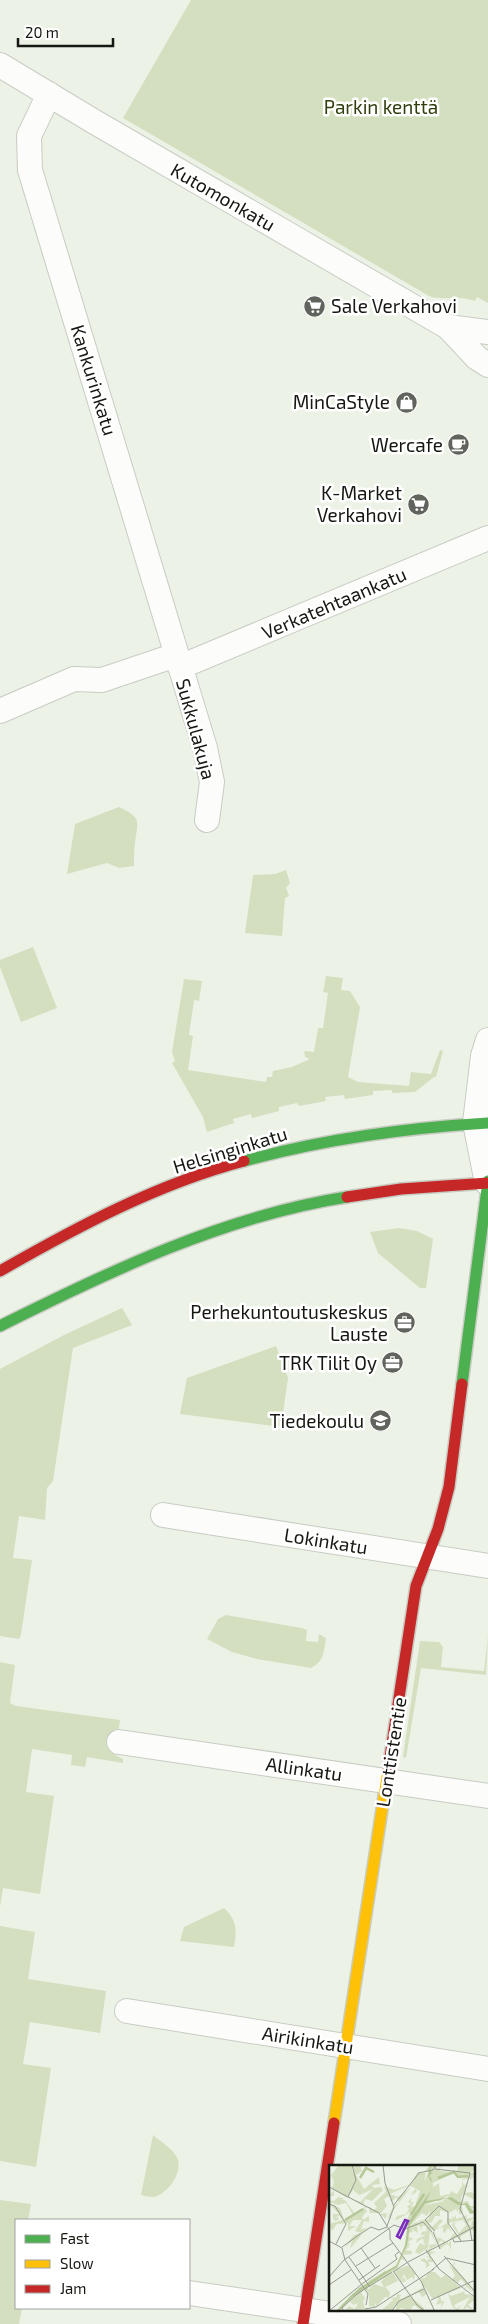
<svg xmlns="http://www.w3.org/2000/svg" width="488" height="2324" font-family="'Exo 2',sans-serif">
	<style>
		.green { fill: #d3dfbf }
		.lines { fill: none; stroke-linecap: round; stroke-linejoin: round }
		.street-casing { stroke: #c8ccc3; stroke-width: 26 }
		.fast-casing { stroke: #c8ccc3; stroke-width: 14 }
		.slow-casing { stroke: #c8ccc3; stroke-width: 14 }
		.jam-casing { stroke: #c8ccc3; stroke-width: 14 }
		.street { stroke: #fcfdfb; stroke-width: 24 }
		.fast { stroke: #4caf50; stroke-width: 11 }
		.slow { stroke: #ffc107; stroke-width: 11 }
		.jam { stroke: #c62828; stroke-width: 11 }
		.labels { text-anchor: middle; stroke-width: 5; stroke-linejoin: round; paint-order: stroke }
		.park-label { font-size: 19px; fill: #303f0e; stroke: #fff }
		.street-label { font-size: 19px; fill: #151811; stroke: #fff }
		.poi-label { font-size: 19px; fill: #151811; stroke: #fff; text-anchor: end }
		.inset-river { fill: none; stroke: #b6c797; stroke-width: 2.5 }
		.inset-road { fill: none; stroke: #979b91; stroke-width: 1 }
		.view { fill: #7b2cbf; fill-opacity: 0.15; stroke: #7b2cbf; stroke-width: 2.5 }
		.inset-edge { fill: none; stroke: #151811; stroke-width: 2.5 }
	</style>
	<rect width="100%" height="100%" fill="#edf2e7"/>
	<g class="green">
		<path d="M191,0H488V303L477,297L475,301C459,295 444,301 429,296L123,118Z"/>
		<path d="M119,807C142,818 138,821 135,842C134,850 134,858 134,866L119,868L107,863L67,874L75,824Z"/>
		<path d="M286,870L290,883L286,888L289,896L285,898L282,936L245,933L253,875L275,874Z"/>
		<path d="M33,947L57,1008L21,1022L0,967V960Z"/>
		<path d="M326,976L343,978L341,990L350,991L360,1007L348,1077L358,1082L409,1086L411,1072L431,1074L440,1050L443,1051L436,1077H434L415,1092L392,1093V1090L373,1091V1095L345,1099L344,1095L325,1097L326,1101L299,1106L297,1103L279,1107V1111L252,1118L251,1114L233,1119L234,1123L207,1132L203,1117L172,1063L175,1061L172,1052L184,979L202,981L199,1001L194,1000L189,1035L193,1036L188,1070L266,1082L267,1077H272L273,1071L292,1067L310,1059L305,1057L304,1051L314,1052L318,1028H323L328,993L323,992Z"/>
		<path d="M399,1228L417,1231L433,1239L426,1288H420L378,1253L370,1232Z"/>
		<path d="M122,1308L132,1325L73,1348L53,1481L47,1488L45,1520L19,1516L13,1558L32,1560L21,1635L19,1639L0,1636V1369L64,1335Z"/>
		<path d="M276,1346L288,1378L281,1427L180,1414L187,1378Z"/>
		<path d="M226,1615L302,1628L307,1630L306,1641L318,1642L319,1634L326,1638C324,1651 324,1662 311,1668L257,1659L232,1652L207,1639L218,1619Z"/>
		<path d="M488,1635L486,1675L421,1668L406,1758L403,1757L420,1641L439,1642L443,1647L441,1667L484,1671Z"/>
		<path d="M0,1662L15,1665L10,1703L16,1706L120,1720L115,1755L123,1759V1763L87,1757L85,1767L71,1765L72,1755L32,1749L26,1792L54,1796L40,1894L3,1888L0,1907Z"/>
		<path d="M224,1908C237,1920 237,1931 234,1947L180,1941L184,1927Z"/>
		<path d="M0,1926L35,1932L28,1979L106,1991L100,2033L30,2022L23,2064L51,2068L36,2167L0,2161Z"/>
		<path d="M153,2135C161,2142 175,2150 178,2160C182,2174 167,2195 153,2197C150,2197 144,2196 141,2195Z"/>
		<path d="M0,2200L31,2204L28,2220H16V2308H22L19,2324H0Z"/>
	</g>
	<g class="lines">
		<defs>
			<g id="street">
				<path d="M0,65L93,121L448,327L477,358L488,365"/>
				<path d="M49,94L29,136L30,170L205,748L212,782L207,820"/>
				<path d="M448,327L488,332"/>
				<path d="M180,667L488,538"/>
				<path d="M0,711L74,679L102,680L176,655"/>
				<path d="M487,1183L475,1123L483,1056L488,1040"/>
				<path d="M163,1515L488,1566"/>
				<path d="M119,1742L488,1796"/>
				<path d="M127,2011L488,2069"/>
				<path d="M189,2293L399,2324"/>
			</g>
			<g id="fast">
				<path d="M244,1161C324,1139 405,1128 488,1123"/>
				<path d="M0,1326C110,1271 225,1216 347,1197"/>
				<path d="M462,1384L488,1181"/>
			</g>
			<path id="slow" d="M334,2123L388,1770"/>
			<g id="jam">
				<path d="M347,1197L401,1189L488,1183"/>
				<path d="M0,1271C77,1227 157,1184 244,1161"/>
				<path d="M388,1770L416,1586L438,1529L449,1487L462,1384"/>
				<path d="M303,2324L334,2123"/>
			</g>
		</defs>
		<use href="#street" class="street-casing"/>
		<use href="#fast" class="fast-casing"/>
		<use href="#slow" class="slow-casing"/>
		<use href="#jam" class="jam-casing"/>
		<use href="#street" class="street"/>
		<use href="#fast" class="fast"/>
		<use href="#slow" class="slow"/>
		<use href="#jam" class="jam"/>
	</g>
	<defs>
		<symbol id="supermarket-disc" viewBox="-11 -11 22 22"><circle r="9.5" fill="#61645c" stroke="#fff"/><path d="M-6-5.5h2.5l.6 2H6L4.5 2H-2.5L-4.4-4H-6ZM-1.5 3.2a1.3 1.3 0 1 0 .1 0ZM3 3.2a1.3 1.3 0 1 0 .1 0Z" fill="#fff"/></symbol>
		<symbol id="shop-disc" viewBox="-11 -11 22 22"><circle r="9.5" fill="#61645c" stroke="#fff"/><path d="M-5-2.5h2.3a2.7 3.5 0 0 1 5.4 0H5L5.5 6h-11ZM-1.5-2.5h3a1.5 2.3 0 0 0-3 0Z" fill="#fff"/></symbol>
		<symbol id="cafe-disc" viewBox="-11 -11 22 22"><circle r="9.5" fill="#61645c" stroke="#fff"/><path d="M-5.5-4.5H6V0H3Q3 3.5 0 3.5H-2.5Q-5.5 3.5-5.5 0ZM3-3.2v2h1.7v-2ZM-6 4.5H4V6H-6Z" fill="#fff"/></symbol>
		<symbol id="office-disc" viewBox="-11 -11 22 22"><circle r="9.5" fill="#61645c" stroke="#fff"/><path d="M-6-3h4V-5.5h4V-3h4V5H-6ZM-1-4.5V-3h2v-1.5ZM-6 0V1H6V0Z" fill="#fff"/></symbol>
		<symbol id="school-disc" viewBox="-11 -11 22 22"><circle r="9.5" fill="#61645c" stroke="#fff"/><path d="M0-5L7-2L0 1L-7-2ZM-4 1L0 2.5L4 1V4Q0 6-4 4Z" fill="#fff"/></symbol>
	</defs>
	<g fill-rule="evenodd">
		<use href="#supermarket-disc" x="302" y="294" width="25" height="25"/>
		<use href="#shop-disc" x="394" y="390" width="25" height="25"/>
		<use href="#cafe-disc" x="446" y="432" width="25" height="25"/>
		<use href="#supermarket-disc" x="406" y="492" width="25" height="25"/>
		<use href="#office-disc" x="392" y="1310" width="25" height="25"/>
		<use href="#office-disc" x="380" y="1350" width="25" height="25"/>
		<use href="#school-disc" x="368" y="1408" width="25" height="25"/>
	</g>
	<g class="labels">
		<g class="park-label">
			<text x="381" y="114">Parkin kenttä</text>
		</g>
		<g class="street-label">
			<text transform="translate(223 197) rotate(30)" y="7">Kutomonkatu</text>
			<text transform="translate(94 380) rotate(73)" y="7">Kankurinkatu</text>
			<text transform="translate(334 603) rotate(-23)" y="7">Verkatehtaankatu</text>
			<text transform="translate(196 729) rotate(75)" y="7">Sukkulakuja</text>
			<text transform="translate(230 1150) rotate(-17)" y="7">Helsinginkatu</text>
			<text transform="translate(326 1541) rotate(9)" y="7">Lokinkatu</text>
			<text transform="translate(391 1752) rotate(-81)" y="7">Lonttistentie</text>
			<text transform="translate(304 1769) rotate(8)" y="7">Allinkatu</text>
			<text transform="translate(308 2040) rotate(9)" y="7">Airikinkatu</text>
		</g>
		<g class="poi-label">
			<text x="331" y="313" text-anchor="start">Sale Verkahovi</text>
			<text x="390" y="409">MinCaStyle</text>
			<text x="443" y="452">Wercafe</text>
			<text x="402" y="500">K-Market<tspan x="402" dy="22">Verkahovi</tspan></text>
			<text x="388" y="1319">Perhekuntoutuskeskus<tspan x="388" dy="22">Lauste</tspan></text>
			<text x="377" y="1370">TRK Tilit Oy</text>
			<text x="364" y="1428">Tiedekoulu</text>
		</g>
	</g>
	<g transform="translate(329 2165)">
		<rect width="146" height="146" fill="#edf2e7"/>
		<path d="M10,0H23V5L26,10L24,1L31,0L33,6L27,10L35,24L50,12L51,19L43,20L45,23L52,22L54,25L43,36L36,34L34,41L41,42L44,45L48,43L45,38L57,27L55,21L65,25L76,21L81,20L88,8H94V2V8H97L95,17L100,6L95,7L101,0H107L109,5L112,0L111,6L123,7L125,2L124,6H128L129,1L122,0L121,4V0H117L144,1L146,4L141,8L146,7V10L141,15V13L133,15L135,21L139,16L137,21L141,22H137L136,28L142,27L145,29L141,32L146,29V32L144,34L134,29L132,34L133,37L139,36L141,41H146V45L132,37L134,48L130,49L129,43L128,47L127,44L120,48L111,45V51H106L103,57L99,58L103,62L111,54L114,56L108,62L110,63L118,58V53L124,54L122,50L125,53L127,50V54L139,50L136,54L146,52L139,58L142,61L143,55L146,58V66L142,65L132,71V75L129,72L119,76L125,68L130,71L123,60L124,58L129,57L125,59L130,68L137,60L134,55L119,58L123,68L119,63L116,68L114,67V62L105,65L108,75L109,72L116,76L114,78L118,76L120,80V77L122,76V82L120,87L121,81L119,80L118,79L111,84L109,81L114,79L113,75L109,79L105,67L101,63L103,67L106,76L108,80L99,86L107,87L100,90L105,97H99L101,100L97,103V98L91,95L95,93L98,96L101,93L97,92L100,91L98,85L101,83L100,82V80L107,79L101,66L99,83L90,89L86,87L91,78L95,80L93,83L98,77L95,79L94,73L87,78L88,74L97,70H90L93,69L91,61L88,60L89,68L82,64L84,67L80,68V72L84,74L79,77L81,80L78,82H81L76,85L83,86V89L74,90L81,60L95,40L112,37L118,33L131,40L130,36L118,31L111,36H96L77,63H75L81,47L68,55H66L68,51L77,49L80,44L78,41L83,39L79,37L82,33V37H85L82,42L86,41L91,26L86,24L88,27L82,30L86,24L85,22L79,21L61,29L69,32L82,22L62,48V54L59,52L64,42L70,37L67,32L63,37L60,31L55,34L58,41L51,49L58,48L57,54L50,48H41L40,42L35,43L38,46L33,52L34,55L40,51V57L35,56L32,64L39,63L28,71L33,69L21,84L23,76L15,83L25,70L32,68L26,66L33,55H24L20,61H27L19,66V58L8,59L3,66L0,59L14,55L10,50L5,54L9,52L10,54L6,56L4,54V49H10L0,39L11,43L15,55L24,50L17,38L9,40L0,37V35L5,36L11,30L10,33H14L15,34L12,35H16L26,49L36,42L21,33L31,37L44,24L30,30L24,25L18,33L5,25V31H0L5,25L0,21L3,23L5,17L2,10ZM125,8L130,12H139L133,14V21L128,29L122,26L121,29L111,31L110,18L104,22V18ZM101,45L100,54L89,56L100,62H97L98,66L92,67L93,61H97L92,58L87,57L81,61L93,48L98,51ZM72,90L76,95L72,94L68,105L80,100L86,108L85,115L83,112L78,115L75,109L72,115L75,112L77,116L73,118L74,116L72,117L66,109L67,105L64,106L60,108H64L69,116L56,122L61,127L60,133L56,132L48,141L45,137L47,142L40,141V129L36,123L39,120V125L45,119L55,122L52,117L55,113L41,120L39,116L66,101ZM126,96V99L124,101L145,124L146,127L138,119L146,130L138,122L134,124L138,121L132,114L128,118L123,115L132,123L119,128L122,131L136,126L135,129L142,130L146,134L139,140L144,144L146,141L145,146L138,142L133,146L141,132L125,140L127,144L133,140L128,146L123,141L119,128L111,131L113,137L116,136L111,144L113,138L107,140L110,133H103L96,122L90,126L96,124L98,129L93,132L90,127L81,130L94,122L92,113H96L100,107H106L112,113L116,110L123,115L126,110L119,98L123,102ZM31,126L36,133L39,130L34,136L36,144L16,146L20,141L26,144L29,138L24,140L21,136ZM68,129L72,130L70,135L80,130L95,143L93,146L85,140L81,145L72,143L67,146V139L62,146H52L64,135L63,133L68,132Z" fill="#d3dfbf" fill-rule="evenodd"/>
		<path d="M103,0L101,4L103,8L100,11L102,13L103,18L101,28L97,36L122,32L134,39L138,38L146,48L141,49L136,40H129L118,33L96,39L81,60L78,80L68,102L31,125L6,147L30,123L68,100L76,80L79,57L101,27L103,18L99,11L100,3Z" fill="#b6c797"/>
		<path class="inset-river" d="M31,13L37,3L45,7M109,13L125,7L129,12L139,11M82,50L95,29M16,55L34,44M24,131L57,107M8,147L25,129"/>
		<path class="inset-road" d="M54,0L56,18L65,42L58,61M106,4L141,8L131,44L141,64L143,76M89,8L104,5L107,0M0,22L50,48L61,66V74L92,116L106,147M19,32L27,15L23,0M0,39L6,41L17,59L7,79M64,41L90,8M106,66L96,55L110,41L119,47V58L132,76M104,67L111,84M30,70L42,62L50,65L58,62M124,74L125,77L147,75M0,76L13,83L16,95M13,82L31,69M32,83L46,103M97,85L110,104L147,133M115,91L147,128M20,92L41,122M16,95L39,129L37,140M79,97L147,61M27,101L64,78M103,105L117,93L147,100M64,106L88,140L97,147M64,107L79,97M0,112L15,95L65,60L76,64L94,57L103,67M30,115L51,100M33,119L68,94L66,90L70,87M0,120L22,105M102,135L144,116L147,118M36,144L47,142L105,104M0,146L33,119M15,147L13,143L28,129L63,107M62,147L70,136L95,124"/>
		<path class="view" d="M76,55L79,56L71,73L68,71Z"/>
		<rect width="146" height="146" class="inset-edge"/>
	</g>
	<rect x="15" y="2219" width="175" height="90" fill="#ffffff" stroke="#a1a3a0"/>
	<rect x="25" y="2235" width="25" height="8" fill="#4caf50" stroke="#a1a3a0"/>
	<text x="60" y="2244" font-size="15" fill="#151811">Fast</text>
	<rect x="25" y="2260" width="25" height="8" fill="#ffc107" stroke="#a1a3a0"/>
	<text x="60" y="2269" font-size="15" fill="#151811">Slow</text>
	<rect x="25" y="2285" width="25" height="8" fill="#c62828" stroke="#a1a3a0"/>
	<text x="60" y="2294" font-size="15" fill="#151811">Jam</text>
	<path d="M18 38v8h95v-8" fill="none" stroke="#151811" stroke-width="2.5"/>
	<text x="25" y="38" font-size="15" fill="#151811" stroke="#ffffff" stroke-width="4" paint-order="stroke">20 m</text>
</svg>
